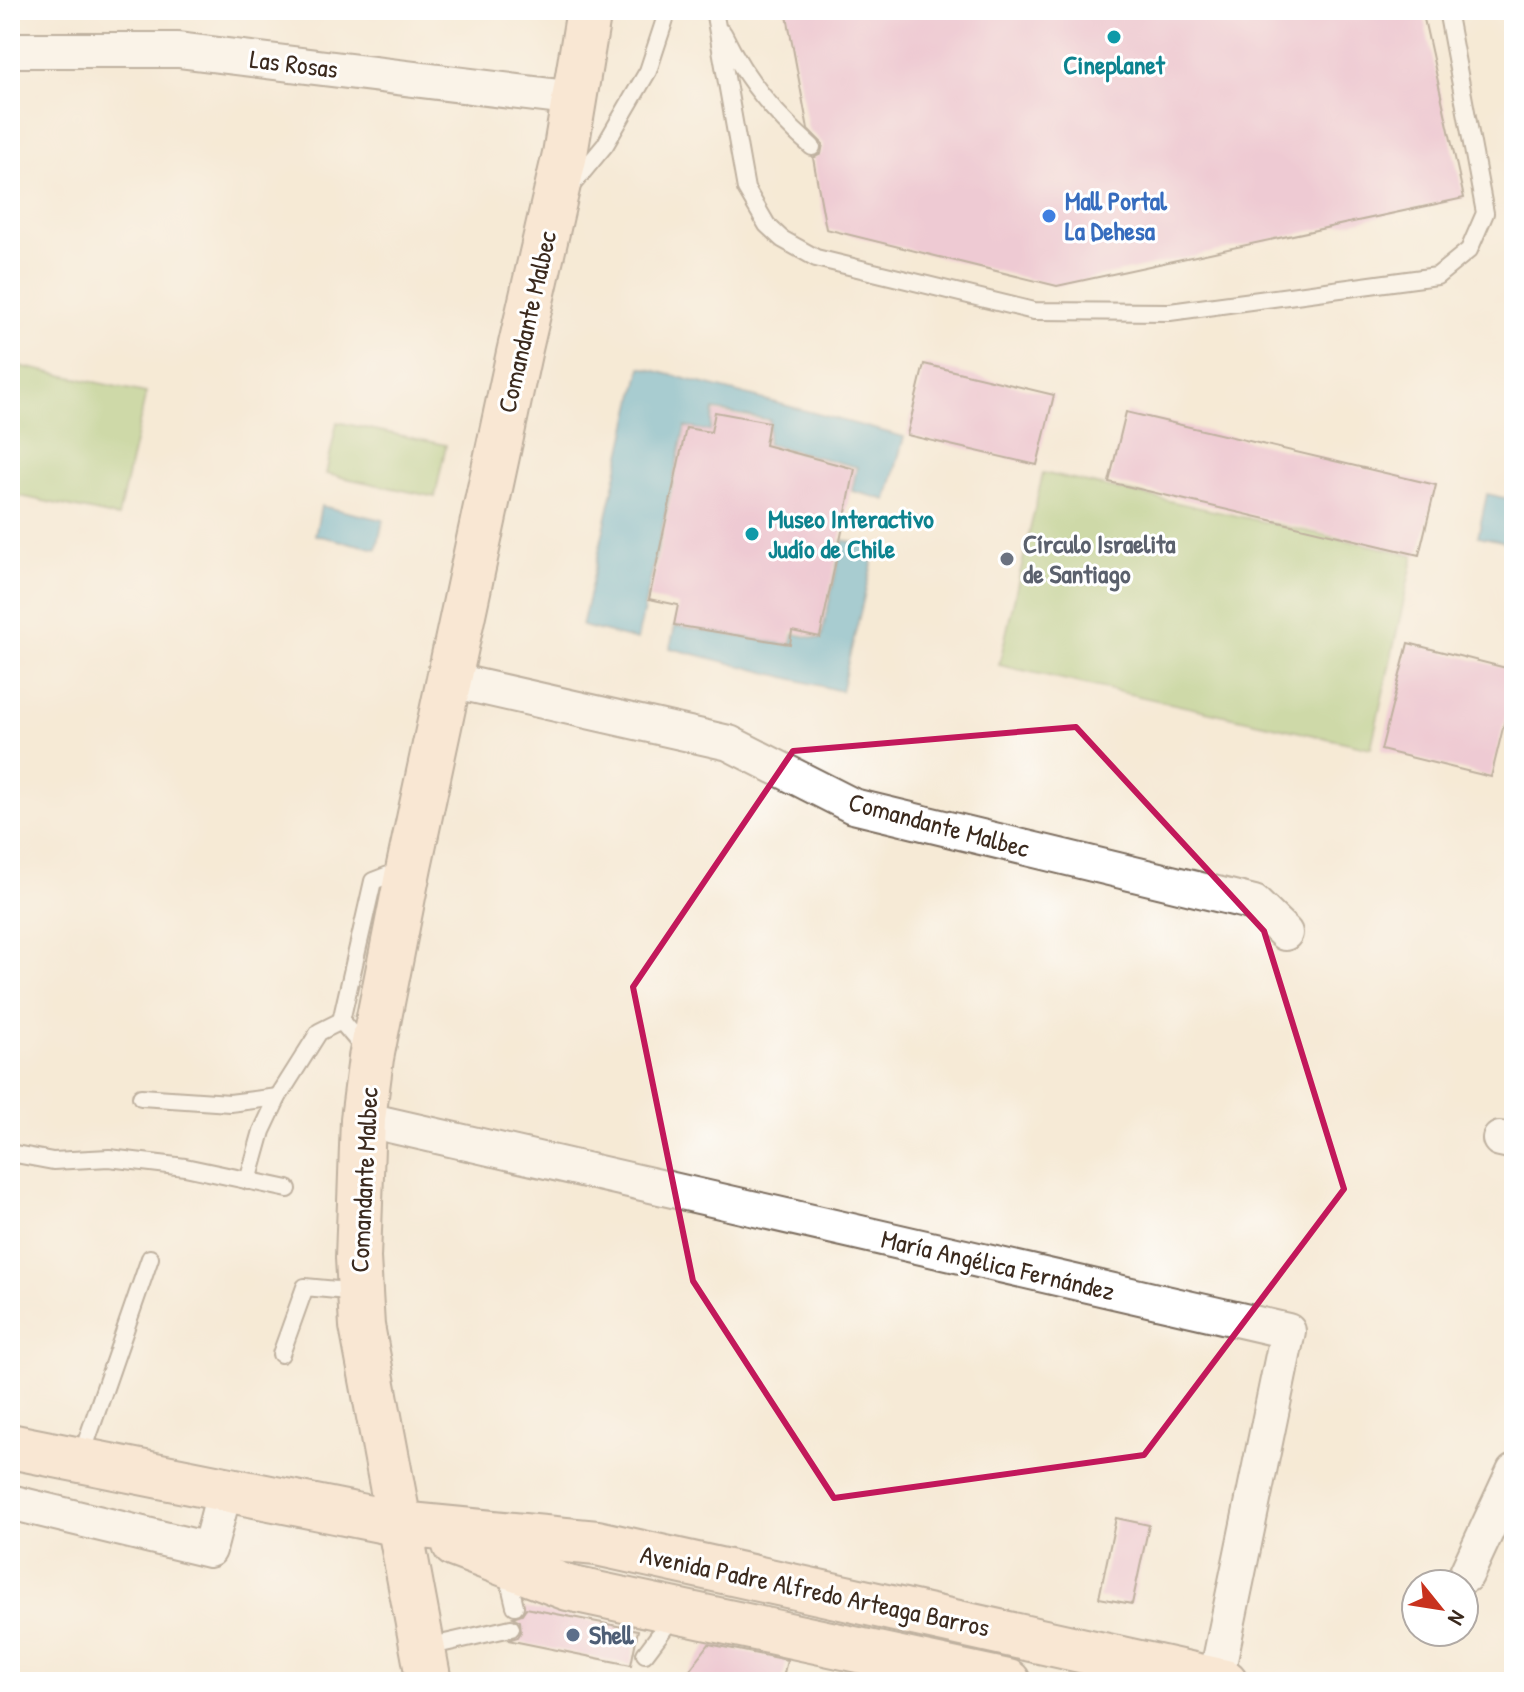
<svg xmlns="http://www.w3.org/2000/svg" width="1524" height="1692" font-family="'Patrick Hand',sans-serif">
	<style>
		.green { fill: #9ec672; stroke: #6c7848; stroke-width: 2 }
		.water { fill: #4aa8c9; stroke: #426974; stroke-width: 2 }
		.building { fill: #e5a5d0 }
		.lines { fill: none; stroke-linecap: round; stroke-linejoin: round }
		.lane-casing { stroke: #7c6d5e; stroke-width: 20 }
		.street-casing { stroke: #7c6d5e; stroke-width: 38 }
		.secondary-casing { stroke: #7c6d5e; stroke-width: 48 }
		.lane { stroke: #fff; stroke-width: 16 }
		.street { stroke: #fff; stroke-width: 34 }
		.secondary { stroke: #fde4d0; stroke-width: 44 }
		.marked { fill: none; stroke: #c2185b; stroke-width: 6; stroke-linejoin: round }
		.culture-dot { fill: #0f9aa8; stroke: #fff; stroke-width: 3 }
		.shop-dot { fill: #3f7fe0; stroke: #fff; stroke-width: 3 }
		.worship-dot { fill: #6b7280; stroke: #fff; stroke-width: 3 }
		.service-dot { fill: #5c6f8a; stroke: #fff; stroke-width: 3 }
		.labels { text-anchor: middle; stroke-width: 6; stroke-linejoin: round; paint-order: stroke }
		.street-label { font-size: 26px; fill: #3b2a1e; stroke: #fff }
		.culture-label { font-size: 26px; font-weight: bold; fill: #0d838f; stroke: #fff }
		.shop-label { font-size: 26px; font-weight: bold; fill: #366cbe; stroke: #fff; text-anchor: start }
		.worship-label { font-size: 26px; font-weight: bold; fill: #5b616d; stroke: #fff; text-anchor: start }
		.service-label { font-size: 26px; font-weight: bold; fill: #4e5e75; stroke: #fff; text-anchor: start }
	</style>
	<rect width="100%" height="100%" fill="#fff"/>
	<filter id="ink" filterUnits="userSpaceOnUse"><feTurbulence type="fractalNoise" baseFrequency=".0125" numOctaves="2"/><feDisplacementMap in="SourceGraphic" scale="16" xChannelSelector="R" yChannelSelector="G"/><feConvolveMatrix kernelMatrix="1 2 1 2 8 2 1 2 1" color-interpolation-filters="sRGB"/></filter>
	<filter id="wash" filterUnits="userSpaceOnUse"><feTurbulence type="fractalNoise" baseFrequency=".006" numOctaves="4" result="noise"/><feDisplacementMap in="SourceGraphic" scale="32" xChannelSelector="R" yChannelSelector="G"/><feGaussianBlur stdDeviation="1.8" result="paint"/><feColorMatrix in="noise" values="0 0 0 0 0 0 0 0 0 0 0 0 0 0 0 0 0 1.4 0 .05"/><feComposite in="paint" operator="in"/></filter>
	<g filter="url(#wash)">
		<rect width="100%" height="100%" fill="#f6ead6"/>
		<g class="green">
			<path d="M10,364L146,393L118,517L10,494Z"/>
			<path d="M337,422L446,445L435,497L326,474Z"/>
			<path d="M1043,473L1414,555L1371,748L999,665Z"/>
		</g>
		<g class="water">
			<path d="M641,367L904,437L887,500L852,491L857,467L767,444L770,420L714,410L710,431L685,427L637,640L582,626Z"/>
			<path d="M1487,494L1514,500V544L1478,536Z"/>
			<path d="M321,506L383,520L377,549L315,535Z"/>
			<path d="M843,540L876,548L841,691L670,648L675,626L791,645L794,634L821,639Z"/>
		</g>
		<g id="blocks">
			<g class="building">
				<path d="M786,10H1422L1464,198L1057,286L826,229L813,158L821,154L823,144L808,129Z"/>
				<path d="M924,364L1054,395L1037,465L907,435Z"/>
				<path d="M715,412L769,422L765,445L855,469L820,637L792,631L790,644L674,625L678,605L649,599L686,428L711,432Z"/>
				<path d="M1126,412L1436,485L1419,555L1109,482Z"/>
				<path d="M1408,643L1514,670V683L1491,777L1381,750Z"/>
				<path d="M1116,1518L1149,1525L1132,1604L1099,1598Z"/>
				<path d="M526,1608L638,1630L631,1665L508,1640L518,1637L521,1632L520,1621L513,1617L522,1614Z"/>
				<path d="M709,1644L787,1660L782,1682H719L686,1675Z"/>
			</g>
		</g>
	</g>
	<g filter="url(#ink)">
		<use href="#blocks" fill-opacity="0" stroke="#7c6d5e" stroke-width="2"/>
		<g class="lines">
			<defs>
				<g id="lane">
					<path d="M714,10L746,189L767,225L782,239L816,258L1034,311L1170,312L1437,276L1469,250L1485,213L1447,10"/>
					<path d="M723,33C744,77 775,115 812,147"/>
					<path d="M572,185L605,145L648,71L668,10"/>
					<path d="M341,1021L373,881L404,869"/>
					<path d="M141,1097L230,1103L278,1097"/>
					<path d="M10,1153L53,1161L109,1158L185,1167L288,1189"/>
					<path d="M248,1181L262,1131L278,1097L319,1032L341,1021L366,1051"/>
					<path d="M281,1354L305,1287L358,1292"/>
					<path d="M81,1457L150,1258"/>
					<path d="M506,1569L515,1606"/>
					<path d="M423,1648L511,1628"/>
					<path d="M645,1654L675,1614"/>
				</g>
				<g id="street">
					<path d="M10,50H178L576,99"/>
					<path d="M450,680L729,743L853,806L1254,903L1285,933"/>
					<path d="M363,1119L1288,1331L1216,1679"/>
					<path d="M1500,1139L1514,1142"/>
					<path d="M10,1502L209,1550L225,1489"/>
					<path d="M1466,1575L1514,1471"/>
				</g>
				<g id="secondary">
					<path d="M10,1446L400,1524L597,1543L1225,1682"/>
					<path d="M455,1545L568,1588L1008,1682"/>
					<path d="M429,1682L362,1326L358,1258L363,1119L371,1058L409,866L519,353L565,154L589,10"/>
				</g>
			</defs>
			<use href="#lane" class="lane-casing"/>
			<use href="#street" class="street-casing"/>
			<use href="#secondary" class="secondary-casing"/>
			<use href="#lane" class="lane"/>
			<use href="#street" class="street"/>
			<use href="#secondary" class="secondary"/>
		</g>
	</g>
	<path d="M0 0H1524V1692H0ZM1076,727L1264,931L1344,1189L1144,1455L834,1498L693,1281L633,987L793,751Z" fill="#f6ead6" fill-opacity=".55" fill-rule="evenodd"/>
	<path class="marked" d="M1076,727L1264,931L1344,1189L1144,1455L834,1498L693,1281L633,987L793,751Z"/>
	<g class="culture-dot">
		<circle cx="1114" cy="37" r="8"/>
		<circle cx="752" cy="534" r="8"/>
	</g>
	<circle class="shop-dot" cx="1049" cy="216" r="8"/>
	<circle class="worship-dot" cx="1007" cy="559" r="8"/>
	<circle class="service-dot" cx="573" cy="1635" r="8"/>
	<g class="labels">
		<g class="street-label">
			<text transform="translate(294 64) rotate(7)" y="9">Las Rosas</text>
			<text transform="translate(527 322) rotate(-77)" y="9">Comandante Malbec</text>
			<text transform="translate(939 825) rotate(15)" y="9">Comandante Malbec</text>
			<text transform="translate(364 1180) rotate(-87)" y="9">Comandante Malbec</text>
			<text transform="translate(998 1265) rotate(13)" y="9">María Angélica Fernández</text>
			<text transform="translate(815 1591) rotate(12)" y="9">Avenida Padre Alfredo Arteaga Barros</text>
		</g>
		<g class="culture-label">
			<text x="1114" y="74">Cineplanet</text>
			<text x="768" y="528" text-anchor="start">Museo Interactivo<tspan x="768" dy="30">Judío de Chile</tspan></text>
		</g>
		<g class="shop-label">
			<text x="1065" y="210">Mall Portal<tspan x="1065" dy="30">La Dehesa</tspan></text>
		</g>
		<g class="worship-label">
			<text x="1023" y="553">Círculo Israelita<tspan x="1023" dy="30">de Santiago</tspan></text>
		</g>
		<g class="service-label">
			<text x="589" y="1644">Shell</text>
		</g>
	</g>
	<rect width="1524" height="1692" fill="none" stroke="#fff" stroke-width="40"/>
	<g transform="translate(1440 1608) rotate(120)"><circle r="38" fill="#ffffff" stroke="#b1aaa5" stroke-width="2"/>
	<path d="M0-6L14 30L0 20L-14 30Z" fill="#c8321e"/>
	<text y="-12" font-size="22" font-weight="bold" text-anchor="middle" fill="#3b2a1e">N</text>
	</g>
</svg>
